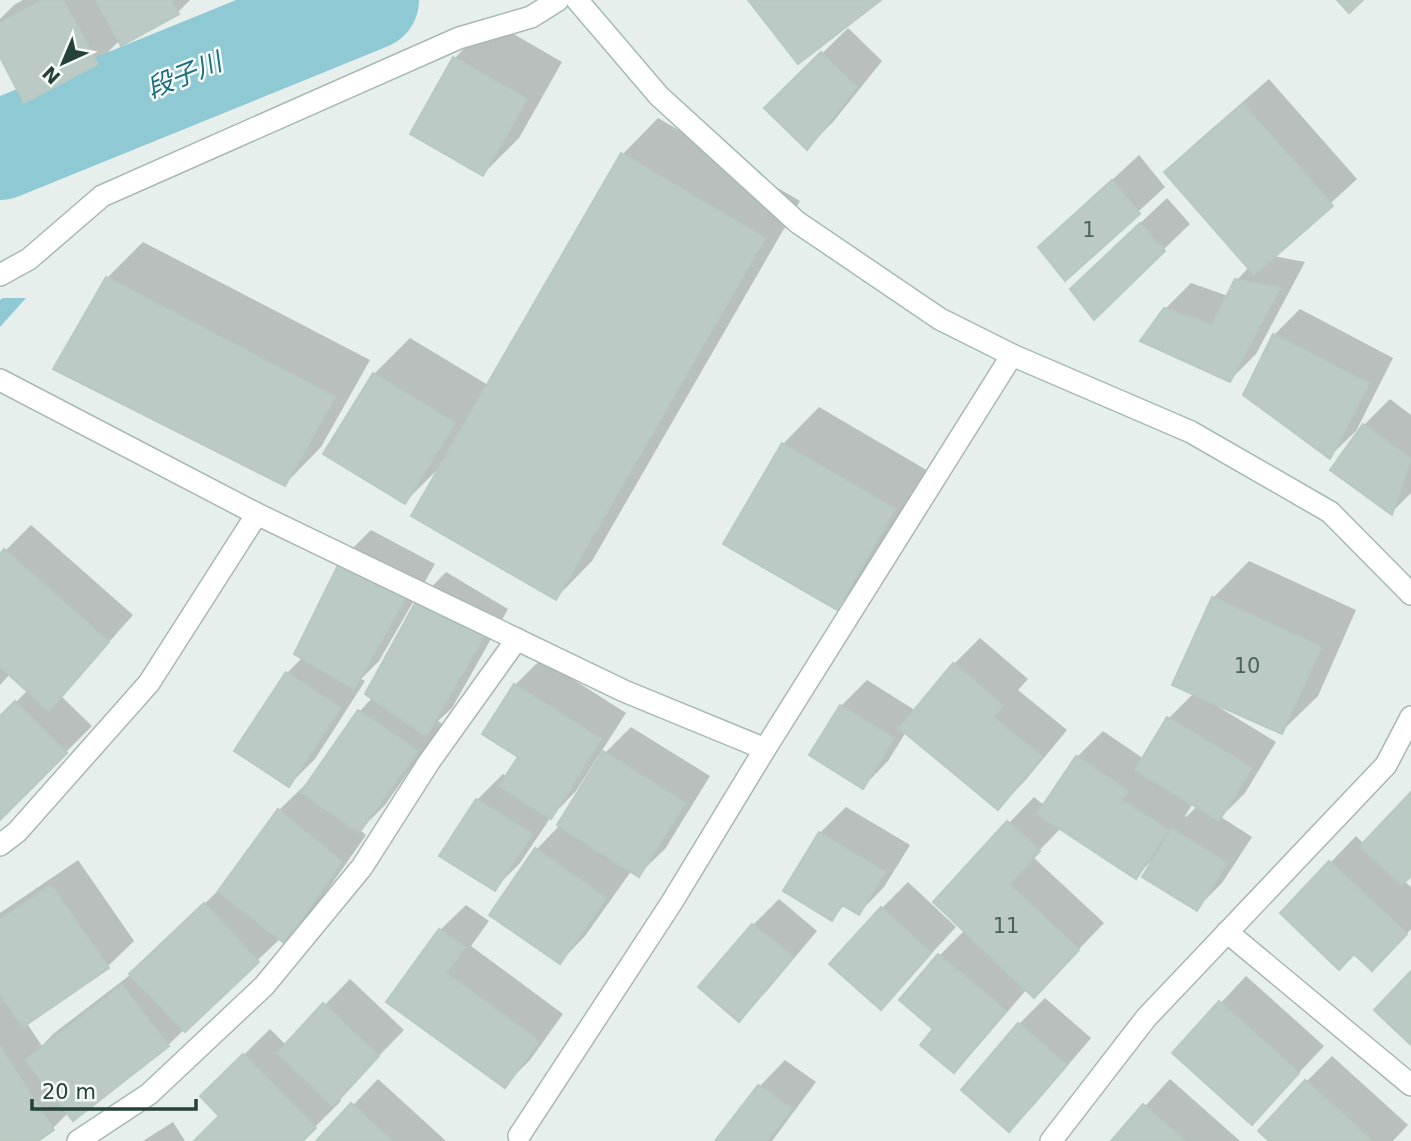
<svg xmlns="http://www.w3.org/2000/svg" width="1411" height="1141" font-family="'DejaVu Sans','Noto Sans JP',sans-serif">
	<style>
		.water { fill: #8ec9d4 }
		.shadow { fill: #0003; fill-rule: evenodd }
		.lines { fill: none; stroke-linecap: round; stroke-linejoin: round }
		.river { stroke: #8ec9d4; stroke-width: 100 }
		.building { fill: #bbcac4; stroke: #b8c9c2; stroke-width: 2 }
		.street-casing { stroke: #a8b8b2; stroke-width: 24 }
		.secondary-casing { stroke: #a4bbb3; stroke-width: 24 }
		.street { stroke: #fff; stroke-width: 21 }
		.secondary { stroke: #fff; stroke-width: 21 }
		.labels { text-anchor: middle; stroke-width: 5; stroke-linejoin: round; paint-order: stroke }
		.number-label { font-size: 21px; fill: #4a645c }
		.water-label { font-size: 26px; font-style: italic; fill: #1c6f80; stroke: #f7fbf9 }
	</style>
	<rect width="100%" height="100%" fill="#e6efeb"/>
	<path class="water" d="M3,298H26L0,327V300Z"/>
	<g class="shadow">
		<path d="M23,0H190L178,12L120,40L97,63L0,53V19L14,5Z"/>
		<path d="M491,21L562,62L519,138L483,174L412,134L455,58Z"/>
		<path d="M848,28L882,61L833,122L807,148L767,108Z"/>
		<path d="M1269,79L1357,179L1273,256L1305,262L1256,354L1230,380L1165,309L1191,283L1228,296L1237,280L1249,267L1166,172L1192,146Z"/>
		<path d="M658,118L800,201L592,561L556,598L440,467L405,502L374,374L410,338L488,385L622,155Z"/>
		<path d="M1139,155L1165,187L1065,279L1040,247Z"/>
		<path d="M1167,198L1190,224L1094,317L1098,263Z"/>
		<path d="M143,242L370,360L321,447L285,484L107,278Z"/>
		<path d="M1300,309L1393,358L1356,431L1330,456L1274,335Z"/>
		<path d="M1390,399L1411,415V493L1392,512L1364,425Z"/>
		<path d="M819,407L930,472L873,571L837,607L783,444Z"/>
		<path d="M31,525L133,615L61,696L92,726L0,818V718L28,690L10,674L0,685V556Z"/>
		<path d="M371,530L435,564L379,661L361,679L365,681L315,759L289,785L236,751L287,673L303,657L345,556Z"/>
		<path d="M1249,561L1356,610L1318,696L1281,732L1218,704L1217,706L1276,742L1245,793L1221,817L1252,837L1222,883L1196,909L1153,859L1136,877L1061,828L1033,857L1104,923L1060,969L1027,989L979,1045L954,1071L936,1029L902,1000L940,955L965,930L1009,823L1034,797L1045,806L1077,757L1103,731L1144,759L1169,718L1194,693L1213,598ZM1193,803L1197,806L1186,817L1185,816Z"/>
		<path d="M446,572L508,609L452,708L438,721L442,724L385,805L360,830L366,835L310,915L284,940L281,938L168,1045L73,1119L68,1113L53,1128L34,1141H0V913L78,860L134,941L108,966L26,1022L42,1046L53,1034L134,972L225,884L279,810L305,785L307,786L360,711L373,697L421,598Z"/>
		<path d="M980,638L1028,679L1018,690L1067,730L1024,782L998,808L906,732L888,761L863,787L841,706L867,680L916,711L954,664Z"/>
		<path d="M541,659L626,713L576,791L551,817L520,863L494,889L477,800L503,774L507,777L520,756L515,685Z"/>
		<path d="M631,727L710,776L665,849L639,874L632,870L585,936L560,962L536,850L560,825L603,755Z"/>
		<path d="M1411,794V874L1404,881L1411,887V929L1398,943L1355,951L1282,913L1356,836L1364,844Z"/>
		<path d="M846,807L910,845L884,887L859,913L845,905L831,918L820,833Z"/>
		<path d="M908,882L956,927L881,1008L882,908Z"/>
		<path d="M779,899L817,931L765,993L739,1019L753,925Z"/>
		<path d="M466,905L489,921L471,946L563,1014L530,1060L504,1086L388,1001L440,930Z"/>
		<path d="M1246,976L1324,1046L1252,1123L1174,1053Z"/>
		<path d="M350,979L404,1030L338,1098L341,1101L301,1141H196L221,1116L202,1096L270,1029L286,1045Z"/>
		<path d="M1045,998L1091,1038L1035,1104L1009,1130L963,1090L1019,1024Z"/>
		<path d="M1332,1056L1408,1125L1393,1141H1272L1306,1082Z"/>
		<path d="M785,1060L816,1082L772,1141H717L760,1086Z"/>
		<path d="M378,1079L446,1141H319Z"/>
		<path d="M1170,1079L1240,1141H1113Z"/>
		<path d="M173,1122L185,1141H143Z"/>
	</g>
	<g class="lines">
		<path class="river" d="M0,150L369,0"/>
	</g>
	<g class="building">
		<path d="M42,0H63L98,64L24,103L0,57V23Z"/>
		<path d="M96,0H171L179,14L121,46Z"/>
		<path d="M748,0H881L798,64Z"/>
		<path d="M1337,0H1363L1349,13Z"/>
		<path d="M821,52L857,87L807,150L764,108Z"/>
		<path d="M453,57L527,99L483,176L410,134Z"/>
		<path d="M1243,104L1333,206L1254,275L1164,172Z"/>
		<path d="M621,153L765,238L556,600L411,516Z"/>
		<path d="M1112,180L1140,214L1065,281L1038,247Z"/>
		<path d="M1140,223L1165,251L1094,320L1070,289Z"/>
		<path d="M106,277L335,397L285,486L53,369Z"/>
		<path d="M1235,279L1280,288L1230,382L1140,341L1164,308L1212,325Z"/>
		<path d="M1273,334L1369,384L1330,459L1243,395Z"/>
		<path d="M373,373L455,423L405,504L323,454Z"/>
		<path d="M1363,424L1411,459L1392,515L1330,470Z"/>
		<path d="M782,443L895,509L837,610L723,544Z"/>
		<path d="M4,549L109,642L49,711L0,667V554Z"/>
		<path d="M343,555L410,590L354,689L294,654Z"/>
		<path d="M419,596L484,636L426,736L365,694Z"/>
		<path d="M1212,597L1321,647L1282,734L1172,685Z"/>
		<path d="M953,663L1003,705L993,717L1042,757L998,810L899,728Z"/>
		<path d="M286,672L340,708L289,787L234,751Z"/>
		<path d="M514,684L601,739L551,819L499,786L518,757L482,734Z"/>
		<path d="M15,701L67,753L0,820V716Z"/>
		<path d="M840,705L894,738L863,789L809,755Z"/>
		<path d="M358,710L418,751L359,833L301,792Z"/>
		<path d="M1167,717L1252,768L1219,821L1135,770Z"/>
		<path d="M603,751L685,803L639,877L557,825Z"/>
		<path d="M1076,756L1128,791L1122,800L1168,830L1136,879L1037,814Z"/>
		<path d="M1411,792V876L1402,885L1360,846Z"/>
		<path d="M476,799L532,834L495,891L439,856Z"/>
		<path d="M278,809L342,862L284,943L218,891Z"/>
		<path d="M1007,821L1040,851L1009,884L1079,950L1034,998L933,902Z"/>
		<path d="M1172,829L1227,863L1197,911L1142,877Z"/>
		<path d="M819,832L885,872L859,915L842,905L832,921L783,891Z"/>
		<path d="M535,848L606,898L560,964L489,915Z"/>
		<path d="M1329,861L1407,934L1372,971L1354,954L1339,970L1280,913Z"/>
		<path d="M51,885L109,968L23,1027L0,994V920Z"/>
		<path d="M204,903L259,962L185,1032L129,974Z"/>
		<path d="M881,907L931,953L881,1010L829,964Z"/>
		<path d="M752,924L793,957L739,1022L698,987Z"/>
		<path d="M439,929L465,947L446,973L539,1041L505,1088L386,1002Z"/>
		<path d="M938,954L1006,1011L954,1073L920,1045L933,1029L899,1000Z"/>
		<path d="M1411,971V1045L1374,1010Z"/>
		<path d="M122,985L169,1046L73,1121L25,1060Z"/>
		<path d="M1219,1001L1299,1073L1252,1125L1172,1053Z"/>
		<path d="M323,1003L379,1056L333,1106L277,1053Z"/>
		<path d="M1018,1023L1067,1065L1009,1132L961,1090Z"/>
		<path d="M0,1047L54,1130L38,1141H0Z"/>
		<path d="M243,1054L316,1128L303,1141H194L219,1116L200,1096Z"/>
		<path d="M1305,1080L1372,1141H1269L1258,1131Z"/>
		<path d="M758,1085L792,1109L767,1141H715Z"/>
		<path d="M351,1103L392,1141H316Z"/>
		<path d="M1143,1104L1185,1141H1111Z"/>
	</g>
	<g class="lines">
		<defs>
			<g id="street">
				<path d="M0,275L29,259L102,196L459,38L531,17L558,0"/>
				<path d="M0,380L257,514L624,691L765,749"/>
				<path d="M0,845L17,832L149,683L257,514"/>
				<path d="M1227,932L1411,1085"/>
				<path d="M519,1136L672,902L765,749L1012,355"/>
				<path d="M78,1141L149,1094L264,986L362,867L429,762L517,639"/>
				<path d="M1051,1141L1146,1018L1386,765L1411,717"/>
			</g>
			<path id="secondary" d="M577,0L659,96L797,222L940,319L1012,355L1191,432L1330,512L1411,594"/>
		</defs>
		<use href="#street" class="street-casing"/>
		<use href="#secondary" class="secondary-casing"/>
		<use href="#street" class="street"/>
		<use href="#secondary" class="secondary"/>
	</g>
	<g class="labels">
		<g class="number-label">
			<text x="1089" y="237">1</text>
			<text x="1247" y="673">10</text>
			<text x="1006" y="933">11</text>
		</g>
		<g class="water-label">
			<text transform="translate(184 75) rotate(-22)" y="9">段子川</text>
		</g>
	</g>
	<g transform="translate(63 63) rotate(224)" stroke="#f7fbf9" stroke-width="5" paint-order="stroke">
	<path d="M0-5L12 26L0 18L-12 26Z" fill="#24423a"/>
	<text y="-10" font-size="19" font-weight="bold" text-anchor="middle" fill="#24423a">N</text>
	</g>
	<path d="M32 1099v10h164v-10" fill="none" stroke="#24423a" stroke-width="3.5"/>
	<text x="42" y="1099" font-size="21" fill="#24423a" stroke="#f7fbf9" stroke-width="5" paint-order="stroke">20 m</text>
</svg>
